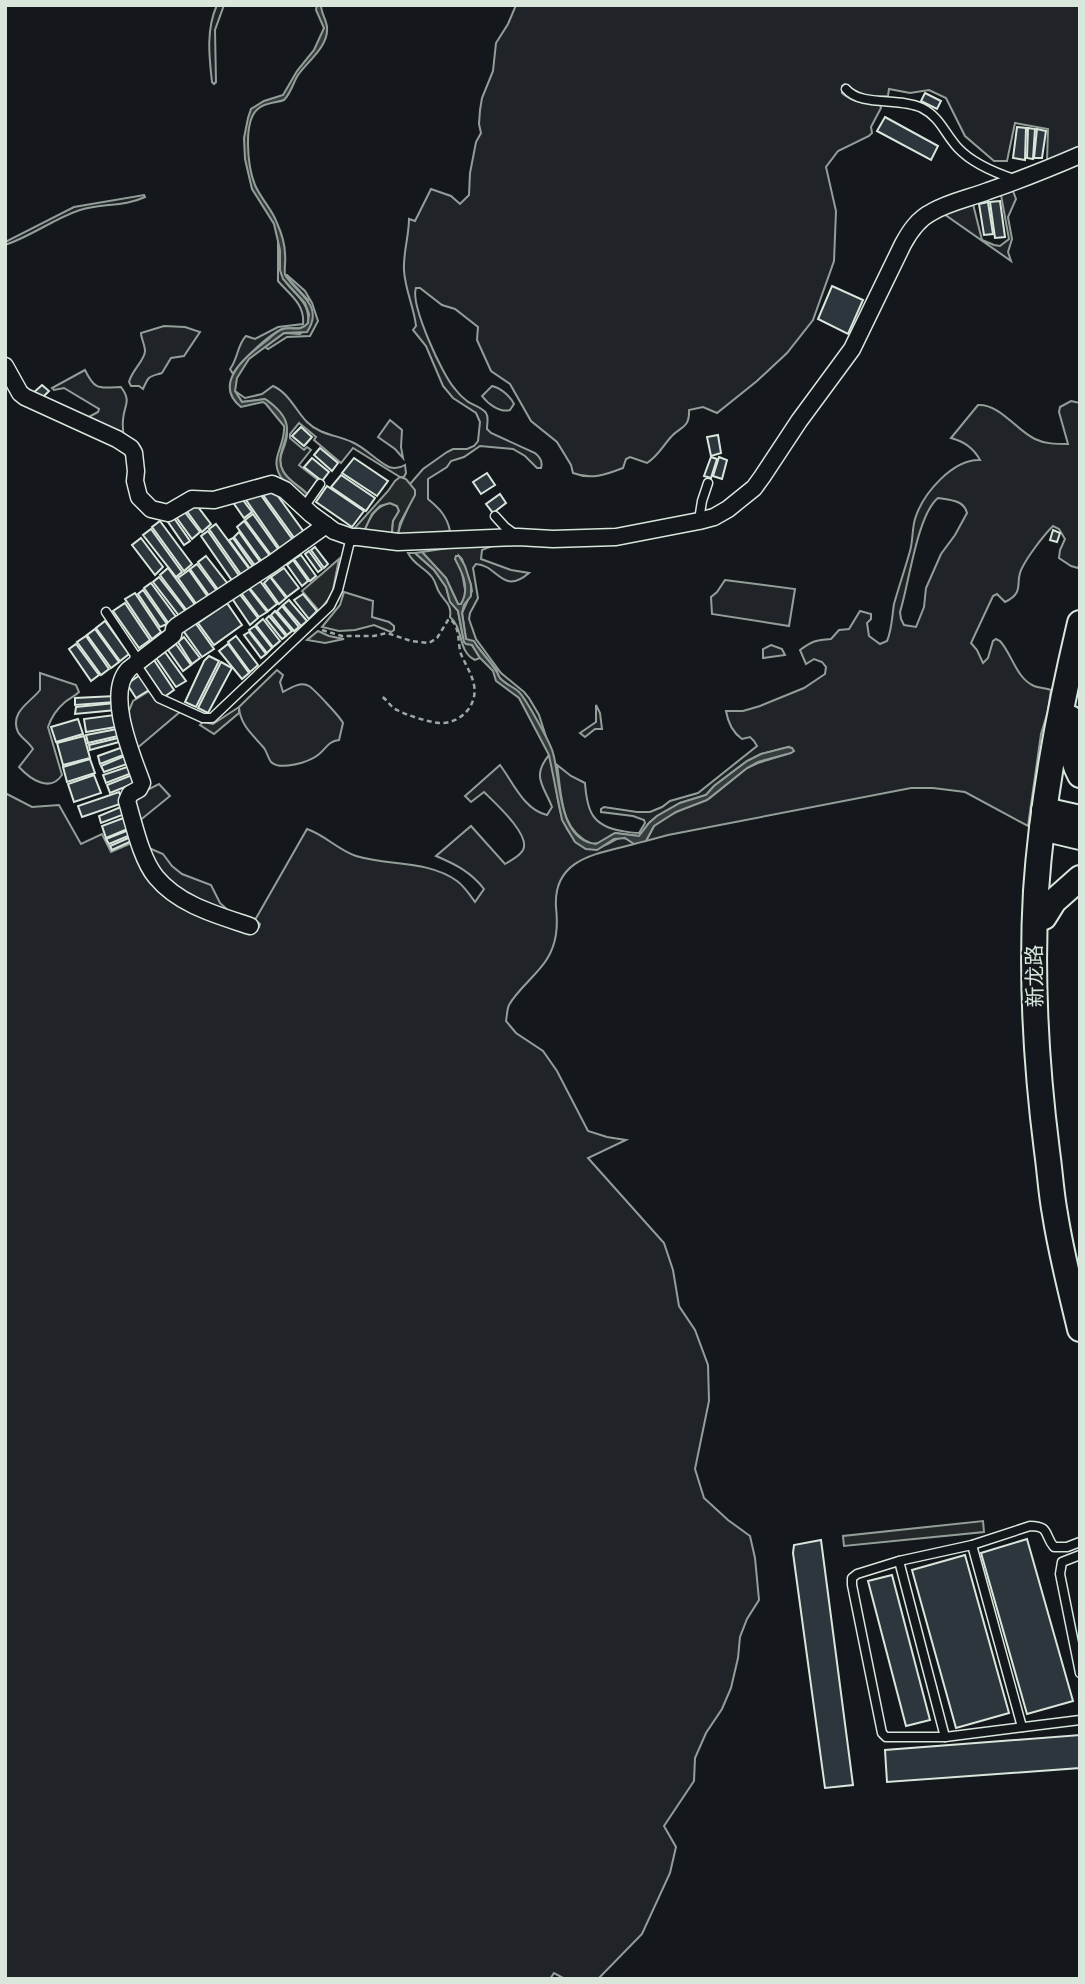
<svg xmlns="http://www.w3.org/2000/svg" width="1085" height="1984" font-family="'Crimson Pro','Noto Sans SC',serif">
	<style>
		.green { fill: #202428; stroke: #939e99; stroke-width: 2; fill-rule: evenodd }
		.parking { fill: #24282b; stroke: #939e99; stroke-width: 2 }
		.water { fill: #363b3e; stroke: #939e99; stroke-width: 2 }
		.building { fill: #2c363c; stroke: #d8e6dc; stroke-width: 2 }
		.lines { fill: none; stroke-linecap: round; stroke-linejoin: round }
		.service-casing { stroke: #d8e6dc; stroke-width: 11 }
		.minor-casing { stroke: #d8e6dc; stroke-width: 19 }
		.primary-casing { stroke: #d8e6dc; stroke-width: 28 }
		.path { stroke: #9da8a2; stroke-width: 2.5; stroke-dasharray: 5 3.5; stroke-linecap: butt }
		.service { stroke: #14181c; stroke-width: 8 }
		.minor { stroke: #14181c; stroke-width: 16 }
		.primary { stroke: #14181c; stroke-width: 24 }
		.labels { text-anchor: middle; stroke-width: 5; stroke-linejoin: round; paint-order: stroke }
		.street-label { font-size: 21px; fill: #d8e6dc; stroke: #14181c }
	</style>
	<rect width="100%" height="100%" fill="#14181c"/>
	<g class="green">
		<path d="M217,5H224L215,30L216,82L214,84L212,82C209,56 206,29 217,5Z"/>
		<path d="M516,5H1080V148L1047,162L1048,129L1015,123L1007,161H994L965,136L946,98L929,90L910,93L889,89L888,96C866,97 863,97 845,84L842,86V93C853,103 867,102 880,105L881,108L871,127L872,133L869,136L838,151L826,167L836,211L834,261L813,320L787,353L757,381L717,413L703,407L689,410C690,429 679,427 671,437C662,447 658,456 647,463L630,457L626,459L623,468C605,475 591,480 573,473L571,465L557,442L531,421L510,384L491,371L477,340L478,327L455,309L442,305L420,288H416C410,304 442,375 455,389C458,393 463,398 467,401C472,405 482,407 486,413C489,417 487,423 487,429L491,433L535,453C540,457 543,462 541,468H537L525,456L513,449L480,446L464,457L451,461L447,467L428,479V499C439,508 447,516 450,531L417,536L398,534C401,516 416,503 410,484L423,469L447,452L453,449H467L474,446L478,441L480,422L476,413L453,398L443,386L426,346L413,330L416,326C414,307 405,290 404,270C403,253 409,236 409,219L415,221L431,189L451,196L460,204L469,195L470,173L476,142L481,133L479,124L480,110L482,98L493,71L496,43L508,24Z"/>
		<path d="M1013,191L1016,199L1008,217L1012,239L1008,252L1011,261L944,214L973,204L982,240L994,245L1000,246L1009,239L1001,195Z"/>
		<path d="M144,195L145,197C124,207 102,203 80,210C53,219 32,236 5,245V242L74,207Z"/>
		<path d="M278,239C280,249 279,263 281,272C287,293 311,297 308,324C299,332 292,326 282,329C270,334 239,362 233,374L230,369C238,359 237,345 246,336L255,339L278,327L303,324C305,304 290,295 278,281Z"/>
		<path d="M285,275H287L305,291L312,303L318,321L310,336L287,337L268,349L265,347L284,333L300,334L311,324L308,300Z"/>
		<path d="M164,326L185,327L200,332L184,356L171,358L162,373C149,377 149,375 143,389L139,386H131L129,382C132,370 145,360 145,351C145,345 141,338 141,333Z"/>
		<path d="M85,370C96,393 101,387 121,387C132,402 124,404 123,420C122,426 124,431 123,437L85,419L98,412L99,409L64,388L54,390L52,388Z"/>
		<path d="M273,386C289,393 296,411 307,422C320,435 337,435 352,442C366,448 376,461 389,467C395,469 400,468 405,465L406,473L404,477H400L353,448L341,463L314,440L316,437L299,423L290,434V438L304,450L307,447L311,450L299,465L318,480L307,494C300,486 288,481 283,471C272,451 299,442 280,414C276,407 272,403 265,399L242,402L235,391L245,398L262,394Z"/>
		<path d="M492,386C501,388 510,396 514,404L510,410C500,413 488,404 482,396Z"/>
		<path d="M1071,401L1080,403V563L1078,568L1071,566L1059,558L1060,550L1065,539L1059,529L1053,526C1043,536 1028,556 1022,568C1014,582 1026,592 1005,602L997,594L993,596L971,643L977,650L983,663L988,658L993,641L996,639L1000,641C1012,654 1016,678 1034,686C1039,688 1046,688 1051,690L1048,711L1041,734L1028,826L965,792L933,788H911L668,835L646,841L654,826L666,817L682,809L710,798L747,768L758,763L787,754L789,747L761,754L747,761L714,786L706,795L680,803L657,816L649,823L639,836L615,833L599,843L592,844C559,830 562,795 557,765L571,776L585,783C587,811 592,826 622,831C628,832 633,833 639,833L645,823L644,820L633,816L601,812V809L604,807L637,812H650L662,807L670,801L698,793L757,746L754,741L750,737L742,739C732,732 728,723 726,711H743L760,706L804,688L825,674L826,667L822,662L814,659L806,664L800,650C812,641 816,640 831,639L839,630L849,629L860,611L871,614V619L867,623L869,636L880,644L887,641C892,630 892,616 894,604C899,586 905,569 910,551C913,541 912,529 915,519C923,493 953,459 980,460C974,449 963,441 951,438L978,405C1000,404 1016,430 1035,439C1045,444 1056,444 1068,444L1059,412L1060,407ZM938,498C950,500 964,500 967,513L955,535L941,554L926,588L924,607L916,627L904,625L901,619L900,612C909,584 917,515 938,498Z"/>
		<path d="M390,420L402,430L401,447L403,458L395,449L378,437Z"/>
		<path d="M390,503L397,506L399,511L393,521L392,533L364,531C370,518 375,506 390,503Z"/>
		<path d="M492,546L482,550L481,559L511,570L529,573C502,596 498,565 476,564L473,568L478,598L470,613L469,619L476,639L501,673L524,692L529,698L539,715L548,743L520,694L499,678L497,671L477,646L466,639L462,613L472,591L471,585L462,559L459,556L466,595L461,604H458L446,578L422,552L455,547Z"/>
		<path d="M408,553H415L434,570L446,587L449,598L458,611L463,638L472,645L480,658L475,660C457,651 464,628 450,617C452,604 445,602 439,592C436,587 436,582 432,577C424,567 414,565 408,553Z"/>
		<path d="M725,580L795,589L789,626L712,614L711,597L717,592Z"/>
		<path d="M344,592L373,601L372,617L389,622L394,626V630L391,632L374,625L355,630L339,631L322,627L340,605Z"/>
		<path d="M771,645L782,649L785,655L763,658V649Z"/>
		<path d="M277,670L283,675L280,682L283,692C290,688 301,681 309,686C314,689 341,718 343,723L339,740C328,741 326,749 318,755C309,762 280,771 271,762C268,758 267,752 264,748C253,735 240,725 239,707Z"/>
		<path d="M40,673L76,685L79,692C75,696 70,698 65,702C58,708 51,718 48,727L62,775C50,793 30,779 19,767L33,749C29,742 22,739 18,732C9,712 31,702 40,690Z"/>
		<path d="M151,690C158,703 167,706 181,711L135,750L128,713L133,701Z"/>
		<path d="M596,705L600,713L602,729H595L585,737L580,733L596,722Z"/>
		<path d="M549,755C561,789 551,825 586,849C591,848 598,848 603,846C616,842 619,831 634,844C597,854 553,858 556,907C558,926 557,943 547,959C538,974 517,990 509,1005C507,1009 507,1016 506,1021L516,1033L543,1051L557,1071L588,1131L607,1137L626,1140L588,1158L664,1243L673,1270L679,1306L695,1330L708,1365L709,1401L695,1469L704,1498L728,1520L750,1536L755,1558L759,1600L747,1619L740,1637L738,1658L731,1688L722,1709L706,1733L695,1758L694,1781L664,1826L676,1847L670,1873L642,1934L598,1979H565L554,1973L550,1979H5V793L32,807L59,805L81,844L102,834L111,852L136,841L148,873L253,929L259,927L260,924L255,920L307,829C325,835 338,850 356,856C388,866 428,860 457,881C464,886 470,895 475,902L484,889C471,872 455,864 436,856L471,826L505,864C511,860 519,857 523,850C531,835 495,803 484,792L471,802L465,796L500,765C513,782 524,810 547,815L552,807C544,786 531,777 549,755Z"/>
		<path d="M159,784L170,796L138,822L134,803L145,791Z"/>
		<path d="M149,848L163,854L172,866L182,874L211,885L220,903L232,914L198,902L160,874Z"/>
	</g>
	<g class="parking">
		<path d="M400,477L406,479L415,490V495L400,523L398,534L392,533L393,521L399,511L397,506L390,503L380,506L372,514L364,531H352L388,491L395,481Z"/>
		<path d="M339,559L332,595L319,611L302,591Z"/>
		<path d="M318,631L329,636L344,639L325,643L307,640Z"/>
		<path d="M239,707V713L214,734L200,725L203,722L213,724Z"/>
		<path d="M983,1521L984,1532L844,1546L843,1536Z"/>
	</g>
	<g class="water">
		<path d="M317,5H321C321,13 326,19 327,27C329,46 308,61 298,75C293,83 291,93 284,100C276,103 267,102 259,108C242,120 248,168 255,185C261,199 272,209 277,223C281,232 285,244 285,254C286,261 284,268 285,275C297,294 325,305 307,332L284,333L249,359L237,378L235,391L242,402L265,399C310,429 270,447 283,471C288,481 300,486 307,494L305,498H301C288,486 271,473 278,454C281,444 285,436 284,426L266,404L263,402L241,407C212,384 246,356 265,342C270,338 276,331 283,329C293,326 299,333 308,323L309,314L305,303L283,279L280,270V250L274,224L252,189L245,159L244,138L248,118L251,109L264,101L283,95L297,71L314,50L324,28L316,10Z"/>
		<path d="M422,552L446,578L458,604H461C470,588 463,574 455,559L456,556H459L465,566L471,585V596L464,605L462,613L466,639L474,641C480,652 490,660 496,671C499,675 498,677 502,680C507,685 514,687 519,692C526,699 551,744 553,753C561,780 557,840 596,844L615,833L639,836L649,823L657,816L680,803L706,795L714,786L747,761L761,754L788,747L792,748L794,751L791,753L758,762L747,768L707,800L676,812L654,826L646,841L634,844L625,838L614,839L597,850L586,849L575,842L562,820L549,755L519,698L496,681L493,671L480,658L472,645L466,644L464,642L458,611L450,602L446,587L434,570L415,553Z"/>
	</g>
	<g class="building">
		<path d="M925,93L941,101L937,109L921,101Z"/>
		<path d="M885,117L938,146L931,160L877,131Z"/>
		<path d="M1017,127L1026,128L1025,160L1013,158Z"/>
		<path d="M1028,128L1035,129L1033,159L1027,158Z"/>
		<path d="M1037,129L1046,131L1042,158H1034Z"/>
		<path d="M1000,201L1005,237L995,238L990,202Z"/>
		<path d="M988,202L993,234L984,235L979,204Z"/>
		<path d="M832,286L863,300L848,334L818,319Z"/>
		<path d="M42,385L49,391L41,399L32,394Z"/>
		<path d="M301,427L312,437L304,446L292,436Z"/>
		<path d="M718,435L721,453L711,456L707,437Z"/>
		<path d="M320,448L338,463L332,471L314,455Z"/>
		<path d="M711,457L717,459L711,478L704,476Z"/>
		<path d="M719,457L727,460L722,479L713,476Z"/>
		<path d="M312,458L329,472L322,481L304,467Z"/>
		<path d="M354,458L388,481L377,496L342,473Z"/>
		<path d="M487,473L495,485L481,494L473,482Z"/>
		<path d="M341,475L375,498L366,511L331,487Z"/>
		<path d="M327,486L364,511L352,527L316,502Z"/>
		<path d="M272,488L304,532L295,539L263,495Z"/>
		<path d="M258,491L293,540L280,549L246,500Z"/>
		<path d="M500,494L506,503L493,513L486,504Z"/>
		<path d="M240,496L252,512L244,518L232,501Z"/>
		<path d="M195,503L211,524L202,532L186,510Z"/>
		<path d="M184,511L200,532L192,539L176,517Z"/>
		<path d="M253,514L278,549L271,555L245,520Z"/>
		<path d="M174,518L190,541L184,545L168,522Z"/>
		<path d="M160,521L192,564L184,571L152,527Z"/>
		<path d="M244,521L270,556L262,562L237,527Z"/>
		<path d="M216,524L250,570L242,576L209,529Z"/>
		<path d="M151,529L182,572L176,577L143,535Z"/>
		<path d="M1053,530L1060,533L1057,542L1050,540Z"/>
		<path d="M208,531L240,577L233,582L201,536Z"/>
		<path d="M239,532L261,563L256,567L234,537Z"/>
		<path d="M141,538L163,567L155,575L132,545Z"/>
		<path d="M233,538L254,568L251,570L229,540Z"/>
		<path d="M315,547L328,564L324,568L311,550Z"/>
		<path d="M309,551L322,569L318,572L305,554Z"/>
		<path d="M301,555L316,576L310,581L294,559Z"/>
		<path d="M206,556L228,584L219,591L198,562Z"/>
		<path d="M293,560L308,581L302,586L287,565Z"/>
		<path d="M197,564L217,591L210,597L190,569Z"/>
		<path d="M168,568L196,606L188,612L160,575Z"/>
		<path d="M284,568L299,588L287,597L271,577Z"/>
		<path d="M189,570L208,597L197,605L178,578Z"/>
		<path d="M159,577L187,613L180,617L153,582Z"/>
		<path d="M257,577L277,604L268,611L247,585Z"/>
		<path d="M270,577L286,598L279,604L264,583Z"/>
		<path d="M151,583L177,618L169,624L144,588Z"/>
		<path d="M246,585L267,612L259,617L239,590Z"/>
		<path d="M143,590L167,624L160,627L138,594Z"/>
		<path d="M238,592L258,618L250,625L231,597Z"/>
		<path d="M135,593L161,632L152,639L125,599Z"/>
		<path d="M303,594L317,611L309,619L294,600Z"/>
		<path d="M289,600L307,621L301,626L283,605Z"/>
		<path d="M125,603L150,640L139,648L113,611Z"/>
		<path d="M227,603L242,625L214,645L198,623Z"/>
		<path d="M282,606L299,627L294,631L277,611Z"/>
		<path d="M275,611L292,631L287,635L271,615Z"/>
		<path d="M269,616L286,636L282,639L266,619Z"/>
		<path d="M263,619L280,641L273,647L256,625Z"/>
		<path d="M105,621L129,654L120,661L96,628Z"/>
		<path d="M194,621L214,649L202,657L182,629Z"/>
		<path d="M255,626L272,648L267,653L249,630Z"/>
		<path d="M95,629L119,662L111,668L87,635Z"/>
		<path d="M249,632L266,654L261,658L244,635Z"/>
		<path d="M86,636L109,669L101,675L77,642Z"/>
		<path d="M236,636L258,665L250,672L228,642Z"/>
		<path d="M184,637L200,658L192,664L178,642Z"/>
		<path d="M76,644L99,675L91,681L69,649Z"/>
		<path d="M176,644L191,665L183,671L168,650Z"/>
		<path d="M228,644L249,673L242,679L219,651Z"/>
		<path d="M165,652L186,681L176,687L156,658Z"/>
		<path d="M209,656L219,661L196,707L185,702L204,661Z"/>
		<path d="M154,660L174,690L164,697L144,668Z"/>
		<path d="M221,662L232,668L208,713L198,708Z"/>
		<path d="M140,675L149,690L136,698L127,684Z"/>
		<path d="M115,696V702L75,705V698Z"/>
		<path d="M115,703L116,710L75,714L76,707Z"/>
		<path d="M114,715L116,727L86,732L84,719Z"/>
		<path d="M78,719L83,734L56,742L51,727Z"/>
		<path d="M117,729L118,736L88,743L86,735Z"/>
		<path d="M84,736L90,758L63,765L57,743Z"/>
		<path d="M118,738L119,742L90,750L89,745Z"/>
		<path d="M123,747L126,754L100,764L98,756Z"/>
		<path d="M127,755L130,763L104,772L101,766Z"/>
		<path d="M90,759L95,773L67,782L63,767Z"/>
		<path d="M130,766L132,773L106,783L103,775Z"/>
		<path d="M94,775L101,793L74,802L68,784Z"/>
		<path d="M132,775L135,783L110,793L107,785Z"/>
		<path d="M119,792L123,803L82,817L78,806Z"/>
		<path d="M123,806L125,814L101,823L99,816Z"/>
		<path d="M126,817L130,828L106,838L102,826Z"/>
		<path d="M131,829L133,834L109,844L106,839Z"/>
		<path d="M133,836L134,840L112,850L110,846Z"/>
		<path d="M1027,1539L1073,1701L1027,1714L981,1553Z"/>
		<path d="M821,1540L853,1785L825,1788L793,1553L794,1545Z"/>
		<path d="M965,1555L1009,1713L956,1728L912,1570Z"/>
		<path d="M892,1575L930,1720L906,1726L868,1581Z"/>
		<path d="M1080,1735V1768L887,1782L885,1750Z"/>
	</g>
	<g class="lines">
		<defs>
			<g id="service">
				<path d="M846,89C861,107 899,97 922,108C940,117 945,134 958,148C971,162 996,173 1014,179"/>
				<path d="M304,507L320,484"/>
				<path d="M495,516L505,527L516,535"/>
				<path d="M699,520L702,501L708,483"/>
				<path d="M106,612L135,655L134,661L159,698L203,718H212L330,606L338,590L351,537"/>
				<path d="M1080,1542L1067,1547H1054C1044,1535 1050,1526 1030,1526L972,1545L899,1561L857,1574L852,1578V1585L882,1733L886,1737H945L1080,1720"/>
				<path d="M972,1545L1022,1727"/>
				<path d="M1080,1555L1062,1562L1060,1574L1080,1673"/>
				<path d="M899,1561L945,1737"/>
			</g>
			<g id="minor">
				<path d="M5,366L20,393L25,397L117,439L131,448L134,453L136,471L135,481L139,497L151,509L168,513L192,499L214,500L272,484L285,490L311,514L334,531L351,537H358L398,542L518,537L553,539L616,537L699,521L714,517L728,509L754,488L762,477L799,421L852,349L903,244C910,231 918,219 932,212C949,202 970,198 988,191C1020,180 1050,168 1080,155"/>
				<path d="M250,926C217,915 179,905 156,877C141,859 134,824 127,801L130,794L139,789L142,783C132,755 105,693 129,669L173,635L174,629L177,626L273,563L326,525"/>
			</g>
			<g id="primary">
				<path d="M1080,623C1059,711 1042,801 1036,891C1031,978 1036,1065 1047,1151C1050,1172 1051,1193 1055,1214C1061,1253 1071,1291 1080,1329"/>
				<path d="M1070,718C1070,738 1070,757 1080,775"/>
				<path d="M1044,810L1080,818"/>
				<path d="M1042,828L1080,837"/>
				<path d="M1044,917L1054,901L1080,878"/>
			</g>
		</defs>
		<use href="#service" class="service-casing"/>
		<use href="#minor" class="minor-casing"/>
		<use href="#primary" class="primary-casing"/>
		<path class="path" d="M322,630L342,636H374L387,633L411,641L429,643L437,638L448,620L450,619C461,628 457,642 461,654C465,664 472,674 474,685C478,706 460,724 439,723C428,722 406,715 397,710C390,707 388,700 381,696"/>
		<use href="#service" class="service"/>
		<use href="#minor" class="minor"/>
		<use href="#primary" class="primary"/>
	</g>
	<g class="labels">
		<g class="street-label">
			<text transform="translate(1035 976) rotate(-91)" y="7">新龙路</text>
		</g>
	</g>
	<rect width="1085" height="1984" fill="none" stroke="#d8e6dc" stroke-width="14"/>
</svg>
